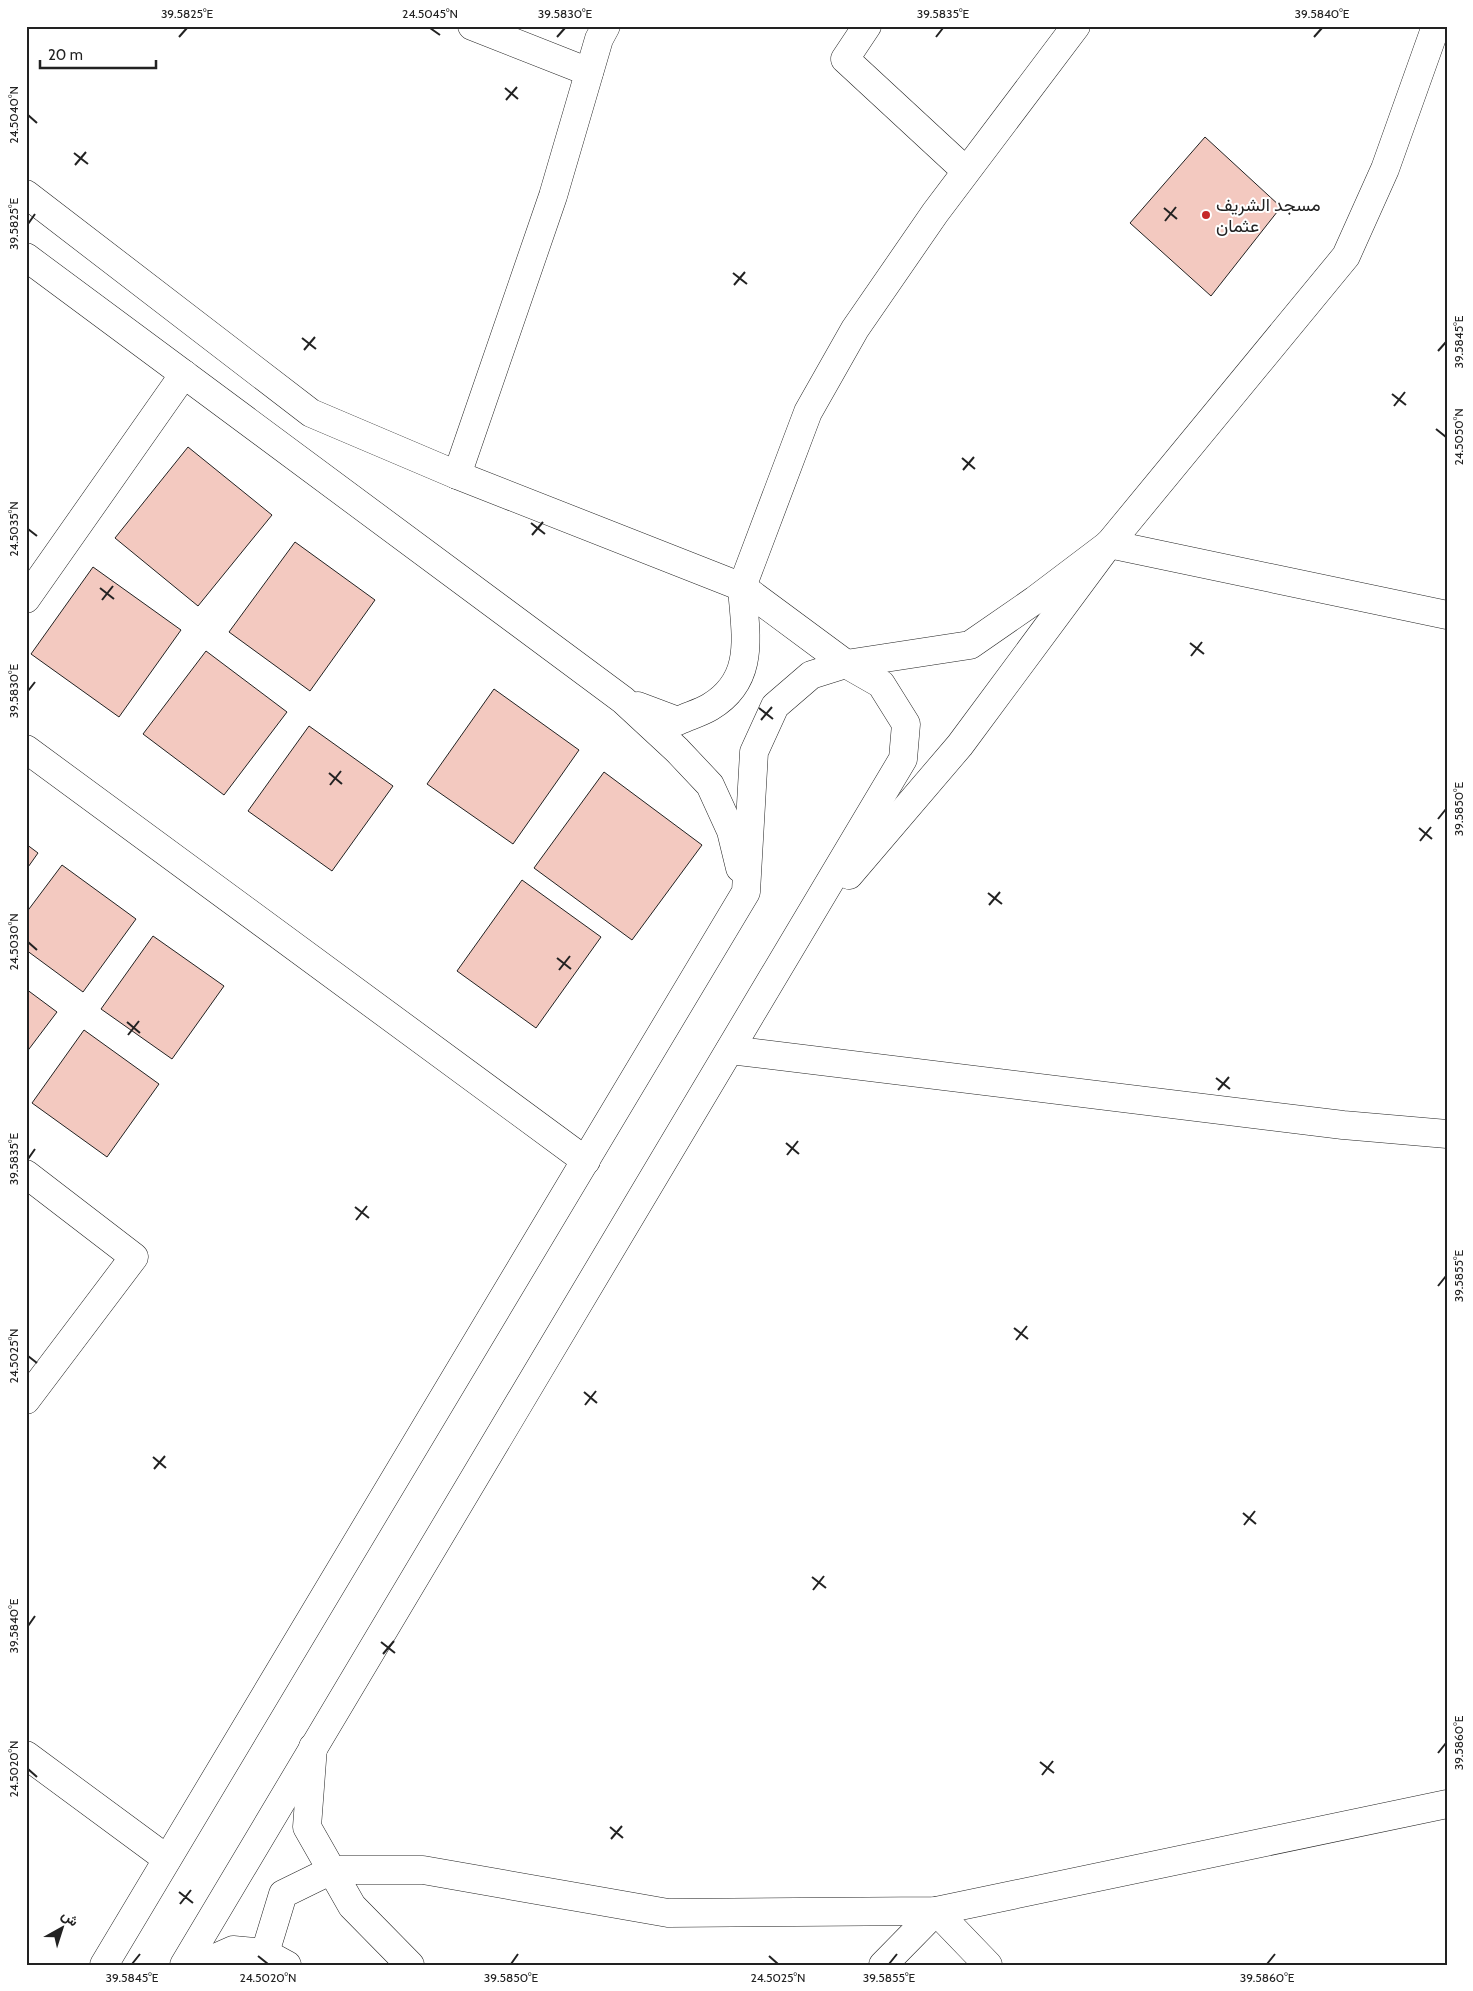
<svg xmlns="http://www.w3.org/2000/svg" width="1473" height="1991" font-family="Cabin,Vazirmatn,sans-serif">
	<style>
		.building { fill: #f3c9c0; stroke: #222 }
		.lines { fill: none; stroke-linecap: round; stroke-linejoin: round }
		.minor-casing { stroke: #222; stroke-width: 29 }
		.major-casing { stroke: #222; stroke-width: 29 }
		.minor { stroke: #fff; stroke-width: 28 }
		.major { stroke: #fff; stroke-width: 28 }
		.ticks { fill: none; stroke: #222; stroke-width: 2 }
		.poi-dot { fill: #c62828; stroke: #fff; stroke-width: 2 }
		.labels { text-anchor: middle; stroke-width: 4; stroke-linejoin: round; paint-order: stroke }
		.poi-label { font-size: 18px; fill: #222; stroke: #fff; text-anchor: start }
		.neatline { fill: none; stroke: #222; stroke-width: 2 }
		.ticks-label { font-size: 12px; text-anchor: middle; fill: #222 }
	</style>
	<rect width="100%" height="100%" fill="#fff"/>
	<g class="building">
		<path d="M1205,137L1281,207L1211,296L1130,223Z"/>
		<path d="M188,447L272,515L198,606L115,538Z"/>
		<path d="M295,542L375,600L310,691L229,632Z"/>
		<path d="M93,567L181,630L119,717L31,654Z"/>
		<path d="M206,651L287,712L224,795L143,734Z"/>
		<path d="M494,689L579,750L513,844L427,784Z"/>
		<path d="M309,726L393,786L332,871L248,811Z"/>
		<path d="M604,772L702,845L632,940L534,868Z"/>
		<path d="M26,844L38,853L26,870Z"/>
		<path d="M62,865L136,919L83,992L26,950V913Z"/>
		<path d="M522,880L601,937L536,1028L457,971Z"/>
		<path d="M153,936L224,986L172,1059L101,1009Z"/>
		<path d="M26,989L57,1012L26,1053Z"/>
		<path d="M84,1030L159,1084L107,1157L32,1103Z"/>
	</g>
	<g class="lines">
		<defs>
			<g id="minor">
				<path d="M472,26L589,72"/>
				<path d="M867,26L845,59L966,171"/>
				<path d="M457,475L553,196L599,39L606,26"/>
				<path d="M1109,544L1447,615"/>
				<path d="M742,587L808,412L855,329L935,213L1076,26"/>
				<path d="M26,599L184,374"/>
				<path d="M26,749L586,1161"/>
				<path d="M26,1174L134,1257L26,1400"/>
				<path d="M313,1747L307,1827L352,1906L410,1965"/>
				<path d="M26,1755L167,1859"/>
				<path d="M265,1953L283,1894L332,1870H423L668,1913L936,1911L1447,1804"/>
				<path d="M199,1965L233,1950L265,1953L287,1965"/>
				<path d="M883,1965L936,1911L988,1965"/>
			</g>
			<g id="major">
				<path d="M26,194L311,413L457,475L742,587L846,664L881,684L906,724L903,759L184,1965"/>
				<path d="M26,257L623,700L677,750L710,785L731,831L740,868"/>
				<path d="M638,706L678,721C688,716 700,713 710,707C757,679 745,633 742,587"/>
				<path d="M849,875L960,745L1109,544L1346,256L1385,169L1436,26"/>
				<path d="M730,1050L1343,1125L1447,1134"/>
				<path d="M104,1965L746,892L754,752L775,706L811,675L846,664L970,645L1035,600L1109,544"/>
			</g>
		</defs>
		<use href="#minor" class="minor-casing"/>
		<use href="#major" class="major-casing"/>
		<use href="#minor" class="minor"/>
		<use href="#major" class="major"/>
	</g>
	<path class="ticks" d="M430,28L440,35M179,37L187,28M557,37L565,28M936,37L943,28M1314,37L1322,28M505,88L518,99M506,100L517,87M28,115L37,123M74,153L88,164M75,165L86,152M1164,208L1177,219M1165,221L1176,207M28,224L35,214M733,273L747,284M734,285L745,272M302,338L316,349M304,350L315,337M1438,351L1446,342M1392,394L1406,405M1394,406L1405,392M1436,429L1446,437M962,458L975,469M963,470L974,457M531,523L545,534M28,529L37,536M532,535L543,522M100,588L114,599M102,600L113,586M1190,643L1204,654M1191,656L1202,642M28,691L35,682M759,708L773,719M761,720L772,707M329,773L342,784M330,785L341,771M1438,819L1446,809M1419,828L1432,839M1420,841L1431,827M988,893L1002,904M989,905L1000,892M28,942L37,950M557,958L571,969M559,970L570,956M127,1022L140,1033M128,1035L139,1021M1216,1078L1230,1089M1218,1090L1229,1077M786,1143L799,1154M787,1155L798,1141M28,1159L35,1149M355,1207L369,1218M356,1220L367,1206M1438,1286L1446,1276M1014,1328L1028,1339M1016,1340L1027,1326M28,1356L37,1363M584,1392L597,1403M585,1405L596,1391M153,1457L166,1468M154,1469L165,1456M1243,1513L1256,1524M1244,1525L1255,1511M812,1577L826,1588M813,1590L824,1576M28,1626L35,1616M381,1642L395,1653M383,1654L394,1641M1438,1753L1446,1743M1040,1762L1054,1773M28,1769L37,1777M1042,1775L1053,1761M610,1827L623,1838M611,1839L622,1826M179,1892L193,1903M180,1904L191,1890M258,1956L268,1964M769,1956L778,1964M132,1964L140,1954M511,1964L518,1954M889,1964L897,1954M1267,1964L1275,1954"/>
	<circle class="poi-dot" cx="1206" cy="215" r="5"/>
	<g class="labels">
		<g class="poi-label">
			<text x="1216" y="211">مسجد الشريف<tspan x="1216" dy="21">عثمان</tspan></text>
		</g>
	</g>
	<rect width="1473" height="1991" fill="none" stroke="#ffffff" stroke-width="55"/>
	<g transform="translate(62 1928) rotate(39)" stroke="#ffffff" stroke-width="4" paint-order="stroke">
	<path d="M0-4L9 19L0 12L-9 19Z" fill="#222222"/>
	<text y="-8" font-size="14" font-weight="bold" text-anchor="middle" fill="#222222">ش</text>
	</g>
	<path d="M40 60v8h116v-8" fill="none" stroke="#222222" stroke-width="2.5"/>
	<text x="48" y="60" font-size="15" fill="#222222" stroke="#ffffff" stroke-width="4" paint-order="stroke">20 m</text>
	<rect x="28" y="28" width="1418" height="1936" class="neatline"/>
	<g class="ticks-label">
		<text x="187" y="18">39.5825°E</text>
		<text x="430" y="18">24.5045°N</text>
		<text x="565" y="18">39.5830°E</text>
		<text x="943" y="18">39.5835°E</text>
		<text x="1322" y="18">39.5840°E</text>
		<text transform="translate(14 115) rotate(-90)" y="4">24.5040°N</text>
		<text transform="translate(14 224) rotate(-90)" y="4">39.5825°E</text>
		<text transform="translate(1459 342) rotate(-90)" y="4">39.5845°E</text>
		<text transform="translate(1459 437) rotate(-90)" y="4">24.5050°N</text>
		<text transform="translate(14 529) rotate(-90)" y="4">24.5035°N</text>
		<text transform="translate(14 691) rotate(-90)" y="4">39.5830°E</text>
		<text transform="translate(1459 809) rotate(-90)" y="4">39.5850°E</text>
		<text transform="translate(14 942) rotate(-90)" y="4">24.5030°N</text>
		<text transform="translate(14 1159) rotate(-90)" y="4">39.5835°E</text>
		<text transform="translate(1459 1276) rotate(-90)" y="4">39.5855°E</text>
		<text transform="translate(14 1356) rotate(-90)" y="4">24.5025°N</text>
		<text transform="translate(14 1626) rotate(-90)" y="4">39.5840°E</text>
		<text transform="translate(1459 1743) rotate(-90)" y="4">39.5860°E</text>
		<text transform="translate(14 1769) rotate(-90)" y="4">24.5020°N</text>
		<text x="132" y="1982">39.5845°E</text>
		<text x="268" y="1982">24.5020°N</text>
		<text x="511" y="1982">39.5850°E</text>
		<text x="778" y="1982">24.5025°N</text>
		<text x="889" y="1982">39.5855°E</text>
		<text x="1267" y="1982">39.5860°E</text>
	</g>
</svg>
